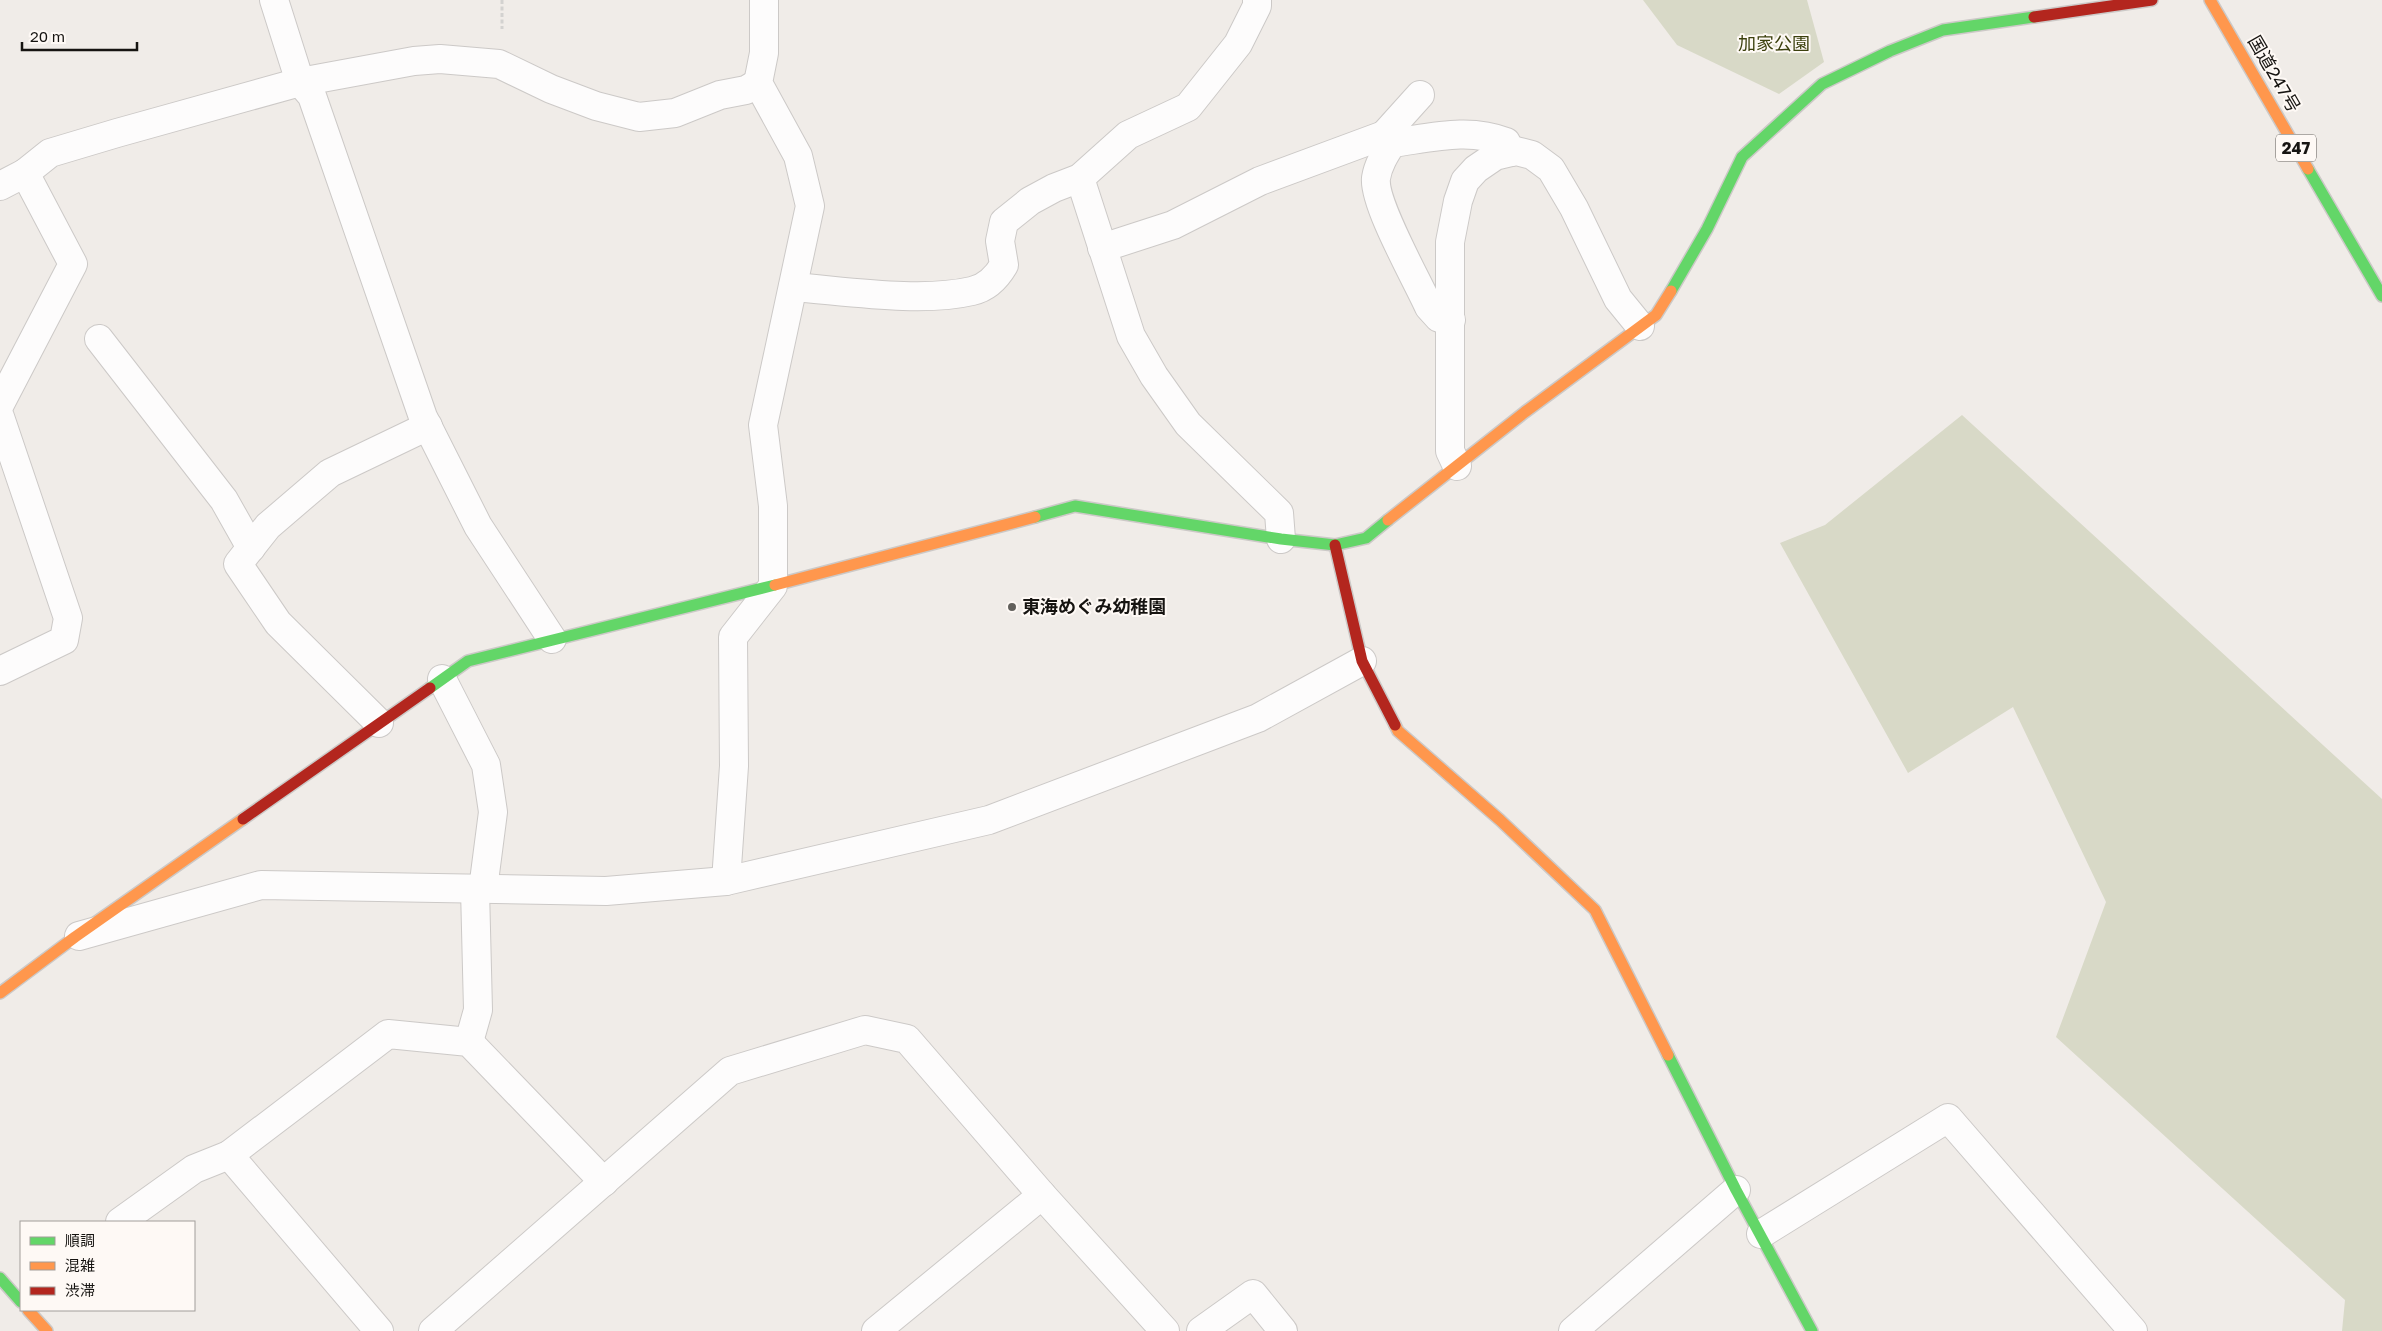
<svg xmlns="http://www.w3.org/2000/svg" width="2382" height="1331" font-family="'Golos Text','Noto Sans JP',sans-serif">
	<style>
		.green { fill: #d8d9c7 }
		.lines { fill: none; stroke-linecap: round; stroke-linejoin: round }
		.street-casing { stroke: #ccc9c7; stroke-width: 30 }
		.fast-casing { stroke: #ccc9c7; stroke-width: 14 }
		.slow-casing { stroke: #ccc9c7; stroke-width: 14 }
		.jam-casing { stroke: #ccc9c7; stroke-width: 14 }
		.path { stroke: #d3d2d0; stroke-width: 3; stroke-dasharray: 4 2.5; stroke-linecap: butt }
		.street { stroke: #fdfcfc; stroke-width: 28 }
		.fast { stroke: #63d668; stroke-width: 11 }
		.slow { stroke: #ff974d; stroke-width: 11 }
		.jam { stroke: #b3261e; stroke-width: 11 }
		.poi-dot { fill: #62605c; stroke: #fef9f5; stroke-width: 2 }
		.labels { text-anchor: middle; stroke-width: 4; stroke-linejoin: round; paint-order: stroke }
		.shield { fill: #fef9f5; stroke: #5c5955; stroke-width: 1 }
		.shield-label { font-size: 16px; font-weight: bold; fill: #161411 }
		.park-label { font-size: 18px; fill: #3b400d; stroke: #fef9f5 }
		.street-label { font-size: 18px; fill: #161411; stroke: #fef9f5 }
		.poi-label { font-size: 18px; font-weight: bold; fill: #161411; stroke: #fef9f5; text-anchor: start }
	</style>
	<rect width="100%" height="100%" fill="#f0ece8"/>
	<g class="green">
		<path d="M1643,0H1807L1824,62L1779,94L1677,45Z"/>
		<path d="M1962,415L2382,799V1331H2342L2345,1300L2056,1037L2106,902L2013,707L1908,773L1780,543L1825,525Z"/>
	</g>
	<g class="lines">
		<defs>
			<g id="street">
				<path d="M274,0L300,82L312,96L423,417L478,526L552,639"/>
				<path d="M1392,143L1384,135L1420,95"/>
				<path d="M25,173L50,153L117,133L300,82L414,61L440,59L499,64L551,89L596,106L639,117L675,113L720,95L746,90L758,83"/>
				<path d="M1080,178L1131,336L1154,376L1188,424L1279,513L1281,539"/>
				<path d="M0,186L25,173L73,264L0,404"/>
				<path d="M1102,248L1173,225L1260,181L1384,135"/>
				<path d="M793,287C846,291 921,303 972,291C986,288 997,277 1004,265L1000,241L1004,222L1030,201L1054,188L1080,178L1128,135L1188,107L1238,44L1257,6V0"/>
				<path d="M1451,320L1439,318L1429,307C1417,280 1373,203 1376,178C1378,165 1385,154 1392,143C1430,138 1469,127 1506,142L1511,152"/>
				<path d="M99,339L224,500L251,548"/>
				<path d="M0,417L68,618L64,640L0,671"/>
				<path d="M1457,466L1450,451V242L1458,201L1465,181L1476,169L1495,156L1516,151L1532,155L1551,169L1574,208L1618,299L1640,326"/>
				<path d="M442,679L486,765L493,812L483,889"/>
				<path d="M379,723L278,623L238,564L268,526L330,473L428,426"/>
				<path d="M726,881L734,766L733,637L773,586V506L763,425L810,206L798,156L758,83L764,53V0"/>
				<path d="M79,936L261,885L606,891L726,881L989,820L1258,718L1362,661"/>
				<path d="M469,1042L478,1010L475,889"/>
				<path d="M120,1222L194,1169L229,1155"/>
				<path d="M1761,1234L1948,1118L2133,1331"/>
				<path d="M379,1331L229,1155L388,1034L469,1042L604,1182"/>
				<path d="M433,1331L730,1071L865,1030L907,1039L1042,1195L1165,1331"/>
				<path d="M876,1331L1042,1195"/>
				<path d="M1201,1331L1253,1294L1283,1331"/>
				<path d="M1573,1331L1736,1190"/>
			</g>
			<g id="fast">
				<path d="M2308,169L2382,296"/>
				<path d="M1671,291L1707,229L1742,157L1822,84L1890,51L1943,30L2034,17"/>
				<path d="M1035,517L1075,506L1281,539L1335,545L1366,538L1388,520"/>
				<path d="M430,688L468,661L775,585"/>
				<path d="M1668,1055L1736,1190L1812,1331"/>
				<path d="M0,1278L21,1302"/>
			</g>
			<g id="slow">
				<path d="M2210,0L2308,169"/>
				<path d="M1388,520L1525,412L1656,315L1671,291"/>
				<path d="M775,585L1035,517"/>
				<path d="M1395,725L1398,731L1500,820L1595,910L1668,1055"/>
				<path d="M0,993L75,937L243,819"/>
				<path d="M28,1310L47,1331"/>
			</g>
			<g id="jam">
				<path d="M2034,17L2152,0"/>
				<path d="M1335,545L1362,661L1395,725"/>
				<path d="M243,819L430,688"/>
			</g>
		</defs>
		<use href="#street" class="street-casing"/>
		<use href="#fast" class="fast-casing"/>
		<use href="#slow" class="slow-casing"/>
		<use href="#jam" class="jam-casing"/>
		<path class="path" d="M502,0V29"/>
		<use href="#street" class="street"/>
		<use href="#fast" class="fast"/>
		<use href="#slow" class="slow"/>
		<use href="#jam" class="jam"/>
	</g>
	<circle class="poi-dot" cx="1012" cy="607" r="5"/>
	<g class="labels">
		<rect class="shield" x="2276" y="134.5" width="40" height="27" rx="4"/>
		<g class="shield-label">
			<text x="2296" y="154">247</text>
		</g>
		<g class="park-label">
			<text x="1774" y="50">加家公園</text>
		</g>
		<g class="street-label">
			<text transform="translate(2274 74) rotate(60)" y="6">国道247号</text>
		</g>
		<g class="poi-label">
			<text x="1022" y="613">東海めぐみ幼稚園</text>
		</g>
	</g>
	<rect x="20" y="1221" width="175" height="90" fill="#fef9f5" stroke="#a19d9a"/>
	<rect x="30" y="1237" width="25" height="8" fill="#63d668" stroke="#a19d9a"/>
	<text x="65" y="1246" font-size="15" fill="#161411">順調</text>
	<rect x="30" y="1262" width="25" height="8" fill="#ff974d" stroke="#a19d9a"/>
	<text x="65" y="1271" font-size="15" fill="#161411">混雑</text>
	<rect x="30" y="1287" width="25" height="8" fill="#b3261e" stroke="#a19d9a"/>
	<text x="65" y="1296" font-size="15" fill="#161411">渋滞</text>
	<path d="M22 42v8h115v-8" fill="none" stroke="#161411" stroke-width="2.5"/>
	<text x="30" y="42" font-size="15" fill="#161411" stroke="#fef9f5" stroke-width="4" paint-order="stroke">20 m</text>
</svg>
